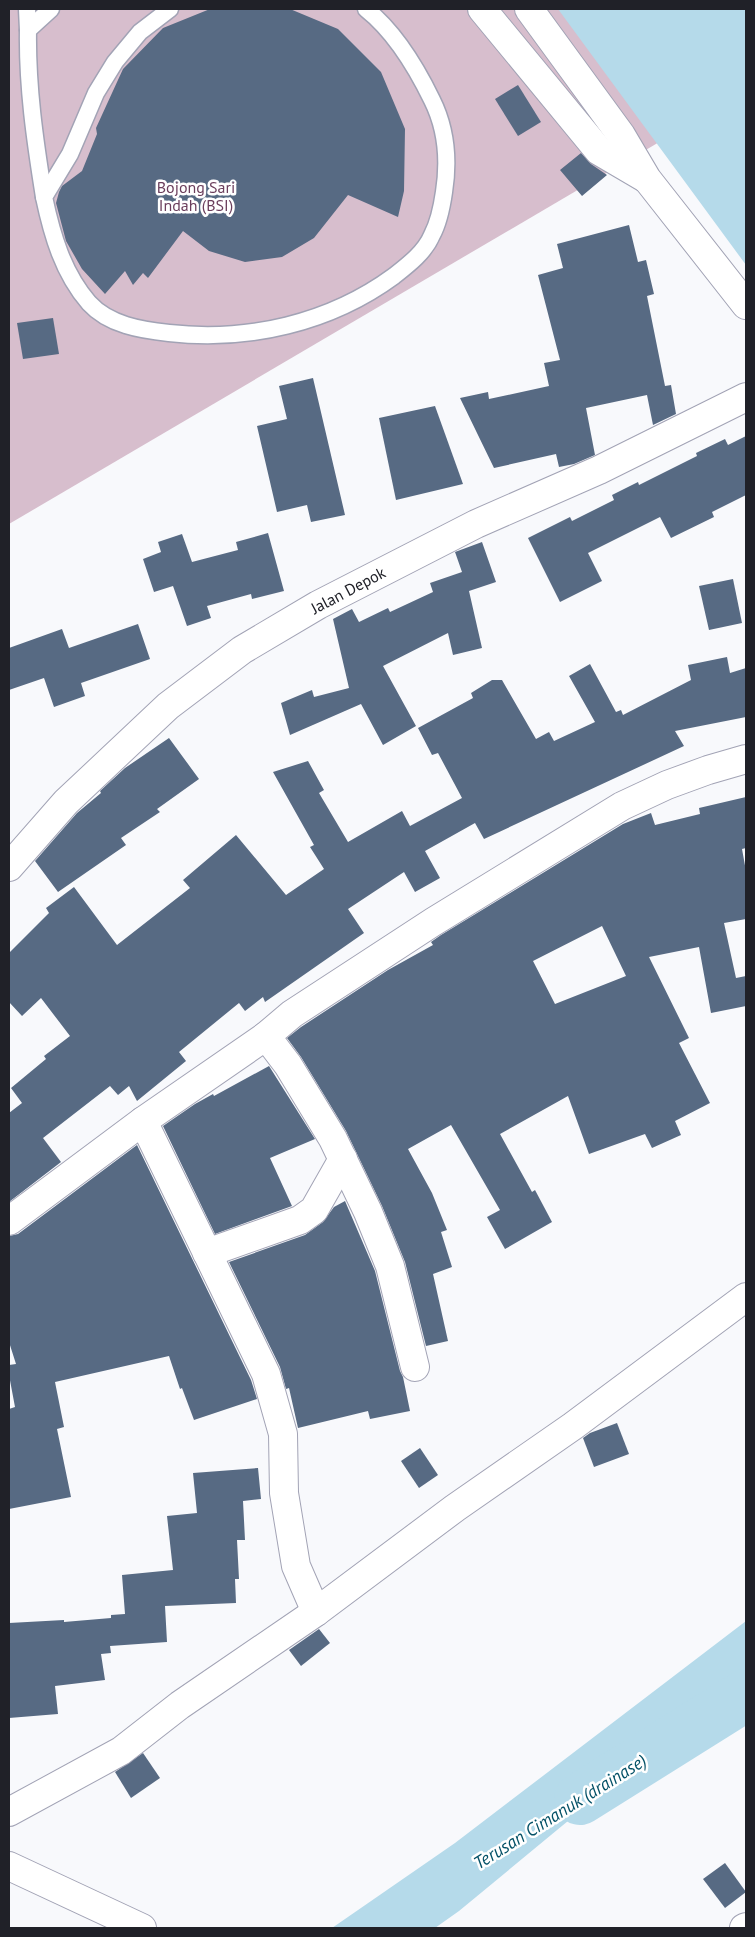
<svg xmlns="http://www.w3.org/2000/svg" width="755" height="1937" font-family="'PT Sans',sans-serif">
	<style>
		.green { fill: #d7becd }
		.water { fill: #b5daea }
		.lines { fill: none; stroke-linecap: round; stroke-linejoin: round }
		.river { stroke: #b5daea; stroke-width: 52 }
		.building { fill: #576a83; fill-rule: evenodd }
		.service-casing { stroke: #a2a3b5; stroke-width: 19 }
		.minor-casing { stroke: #a2a3b5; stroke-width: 30 }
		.primary-casing { stroke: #a2a3b5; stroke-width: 30 }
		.service { stroke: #fff; stroke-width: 16 }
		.minor { stroke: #fff; stroke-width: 28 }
		.primary { stroke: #fff; stroke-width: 28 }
		.labels { text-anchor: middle; stroke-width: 5; stroke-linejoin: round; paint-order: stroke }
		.park-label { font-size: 16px; fill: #6b3e5c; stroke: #fff }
		.street-label { font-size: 16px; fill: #202128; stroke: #fff }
		.water-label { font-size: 18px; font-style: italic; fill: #045167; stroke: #fff }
	</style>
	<rect width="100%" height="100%" fill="#f8f9fc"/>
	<path class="green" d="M9,9H565L661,141L9,524Z"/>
	<g class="water">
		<path d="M558,9H746V266V265Z"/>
		<path d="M746,1621V1674L459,1911L435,1928H332L455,1843Z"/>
	</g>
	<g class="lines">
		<path class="river" d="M580,1799L746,1695"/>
	</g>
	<g class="building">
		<path d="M210,9H290L338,29L381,72L405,129L404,191L398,217L348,195L314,238L282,257L245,262L209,251L183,231L148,278L143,273L133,285L125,271L105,294L82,269L66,241L56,203L59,192L62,186L82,171L97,134L96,128L123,69L163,28Z"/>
		<path d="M518,85L541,122L518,136L495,99Z"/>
		<path d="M581,153L591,164L607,175L582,196L560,170Z"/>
		<path d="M629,225L638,262L646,260L654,294L647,296L665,386L671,385L676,414L653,425L647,395L586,408L595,455L574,464L559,467L556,454L494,468L460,398L488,392L489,399L549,386L544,363L560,360L538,275L563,268L557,244Z"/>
		<path d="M53,318L59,354L23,359L17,323Z"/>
		<path d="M313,378L345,515L311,522L307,505L277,512L257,426L287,419L279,386Z"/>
		<path d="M435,406L463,484L396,500L379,418Z"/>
		<path d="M746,436V495L712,512L714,517L671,538L660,517L588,553L602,581L560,602L528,538L570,517L572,521L614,500L612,495L638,482L639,485L697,456L696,453L725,439L728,445Z"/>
		<path d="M268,533L284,591L252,599L251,594L207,606L211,618L187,626L173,586L154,592L143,559L161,552L158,542L182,534L192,562L238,550L236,542Z"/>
		<path d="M482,542L496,582L469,591L482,648L453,655L448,633L383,666L416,726L383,745L361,704L290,735L281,703L312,690L314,697L349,688L333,619L352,609L359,622L388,608L390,612L433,592L430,583L462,572L455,552Z"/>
		<path d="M733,579L742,623L709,630L699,586Z"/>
		<path d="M138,624L150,659L81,683L85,696L54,707L44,678L9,690V648L62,629L69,648Z"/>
		<path d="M727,657L730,673L746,668V717L675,731L684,746L484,839L475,823L425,851L440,878L415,892L404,872L348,909L364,933L265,1002L263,997L245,1011L239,1003L179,1052L186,1061L137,1101L129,1086L118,1095L110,1086L43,1138L61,1162L9,1202V1113L22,1103L11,1088L46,1059L44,1056L70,1036L41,998L22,1016L9,1002V953L49,913L46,908L74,887L117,945L190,888L183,880L236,835L286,895L324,869L310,847L314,845L273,772L308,761L324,790L319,793L348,842L402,811L410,826L462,798L438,753L432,755L418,728L473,698L471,693L492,680H502L536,739L549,732L554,741L595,722L569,676L590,664L616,712L621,710L623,715L691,680L688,665Z"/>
		<path d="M169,738L199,779L157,809L160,812L121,838L126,845L58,892L35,861L77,813L101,793L100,791L125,768Z"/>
		<path d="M746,797V848L742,849L746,871V919L724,923L736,978L746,976V1006L711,1013L699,947L649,957L689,1038L679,1043L710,1103L675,1121L681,1135L652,1148L645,1134L589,1154L568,1096L500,1134L532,1192L535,1190L552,1222L505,1249L487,1217L500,1210L451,1125L408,1149L432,1193L447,1230L441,1232L452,1267L433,1274L448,1341L426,1346L405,1262L382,1206L346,1131L301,1057L287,1038L301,1027L388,970L433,945L431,942L441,935L623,824L651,813L655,825L700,814L699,808ZM602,926L626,976L555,1004L533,961Z"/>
		<path d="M269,1066L315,1139L270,1158L292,1206L215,1234L163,1126L195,1104L213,1094L214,1096Z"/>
		<path d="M137,1145L251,1380L257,1399L194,1420L182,1388L180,1389L169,1356L55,1382L64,1427L57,1429L71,1497L9,1509V1409L15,1407L9,1375V1365L16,1364L9,1342V1236L18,1234Z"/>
		<path d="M345,1201L375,1271L400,1371L403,1377L410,1411L370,1419L368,1411L298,1428L289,1388L286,1389L280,1367L229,1262L305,1235L323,1222L334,1207Z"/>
		<path d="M617,1423L629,1454L594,1467L583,1438L590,1433Z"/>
		<path d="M420,1448L438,1475L419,1488L401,1461Z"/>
		<path d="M258,1468L261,1499L243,1501L245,1540H237L239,1579H235L236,1603L165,1606L167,1642L110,1646L111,1653L101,1654L105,1680L55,1686L58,1714L9,1718V1623L64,1620V1622L111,1618V1615L125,1614L122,1575L173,1570L167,1516L197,1513L193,1473Z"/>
		<path d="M319,1629L330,1643L301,1666L289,1650Z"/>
		<path d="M143,1753L160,1778L131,1798L115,1772Z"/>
		<path d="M725,1863L746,1892L725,1908L703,1879Z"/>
	</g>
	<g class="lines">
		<defs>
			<g id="service">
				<path d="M27,9L28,30"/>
				<path d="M170,9L140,32L115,62L96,93L70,154L44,197C52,235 63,273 89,303C109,325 141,330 169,333C248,342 330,323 394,276C408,265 425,252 432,235C439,222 442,206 444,192C449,160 446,128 432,100C416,67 395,32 366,9"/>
				<path d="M44,197C35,141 27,86 28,30L51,9"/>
			</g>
			<g id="minor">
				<path d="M482,9L599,151L645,178"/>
				<path d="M529,9L621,135L647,179L746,305"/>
				<path d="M9,867L66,802L168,706L242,650L318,605L476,524L599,470L746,397"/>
				<path d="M266,1036L288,1065L333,1139L368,1212L390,1266L415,1367"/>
				<path d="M143,1121L266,1374L283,1434L284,1493L296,1566L316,1612"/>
				<path d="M9,1221L143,1121L266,1036L292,1014L433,922L622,806L667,785L708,770L746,759"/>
				<path d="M207,1253L300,1220L314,1210L343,1159"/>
				<path d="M9,1812L121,1751L180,1705L316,1612L455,1508L573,1426L746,1297"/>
				<path d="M744,1928L746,1927"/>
			</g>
			<path id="primary" d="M9,1866L142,1928"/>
		</defs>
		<use href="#service" class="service-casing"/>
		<use href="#minor" class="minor-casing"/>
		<use href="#primary" class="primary-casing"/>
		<use href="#service" class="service"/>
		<use href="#minor" class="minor"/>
		<use href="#primary" class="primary"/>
	</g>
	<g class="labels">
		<g class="park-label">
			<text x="196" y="193">Bojong Sari<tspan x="196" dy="18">Indah (BSI)</tspan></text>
		</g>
		<g class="street-label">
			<text transform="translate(348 590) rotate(-28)" y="6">Jalan Depok</text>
		</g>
		<g class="water-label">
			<text transform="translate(560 1812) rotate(-32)" y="6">Terusan Cimanuk (drainase)</text>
		</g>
	</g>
	<rect width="755" height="1937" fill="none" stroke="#202128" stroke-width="20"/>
</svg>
